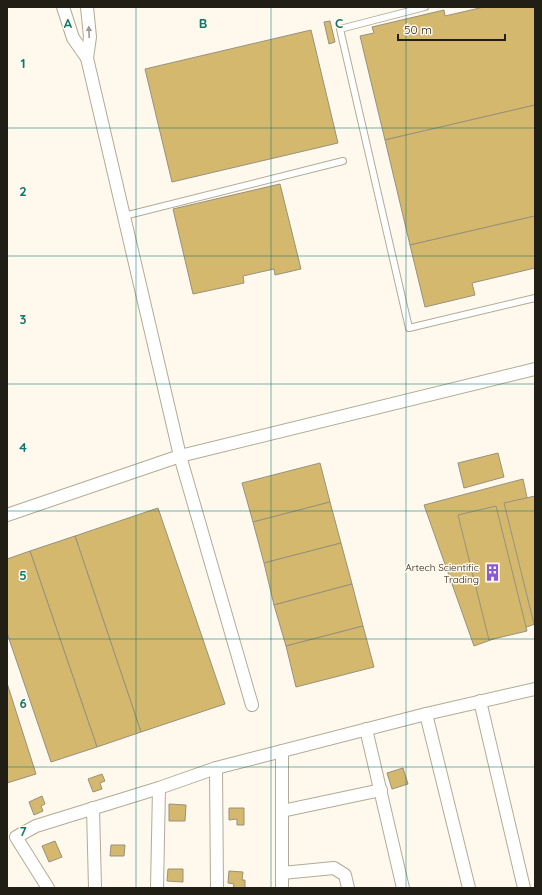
<svg xmlns="http://www.w3.org/2000/svg" width="542" height="895" font-family="Quicksand,sans-serif">
	<style>
		.building { fill: #d4b86d; stroke: #98917d }
		.lines { fill: none; stroke-linecap: round; stroke-linejoin: round }
		.service-casing { stroke: #b2ab96; stroke-width: 8 }
		.minor-casing { stroke: #b2ab96; stroke-width: 14 }
		.service { stroke: #fff; stroke-width: 6 }
		.minor { stroke: #fff; stroke-width: 12 }
		.oneway { fill: #9b9a96 }
		.grid { fill: none; stroke: #0f766e; stroke-width: 1; stroke-opacity: 0.55 }
		.labels { text-anchor: middle; stroke-width: 3; stroke-linejoin: round; paint-order: stroke }
		.poi-label { font-size: 10px; fill: #211e16; stroke: #fef9ec; text-anchor: end }
		.grid-label { font-size: 13px; text-anchor: middle; font-weight: bold; fill: #0f766e; stroke: #fef9ec; stroke-width: 3; stroke-linejoin: round; paint-order: stroke }
	</style>
	<rect width="100%" height="100%" fill="#fef9ec"/>
	<g class="building">
		<path d="M484,7H535V105L385,140L360,36L374,33L372,27L444,10L445,16Z"/>
		<path d="M330,21L335,42L329,44L324,22Z"/>
		<path d="M311,30L338,143L172,182L145,69Z"/>
		<path d="M535,105V216L410,245L385,140Z"/>
		<path d="M280,184L301,269L275,275L274,269L243,276L244,283L193,294L173,209Z"/>
		<path d="M535,216V268L472,283L475,295L425,307L410,245Z"/>
		<path d="M498,453L504,477L464,488L458,463Z"/>
		<path d="M320,463L330,502L253,522L242,483Z"/>
		<path d="M523,479L535,534V624L474,646L424,505Z"/>
		<path d="M535,496V628L504,503Z"/>
		<path d="M330,502L341,543L264,563L253,522Z"/>
		<path d="M496,506L527,631L489,640L458,515Z"/>
		<path d="M158,508L225,704L141,732L75,536Z"/>
		<path d="M75,536L141,732L97,747L30,551Z"/>
		<path d="M341,543L352,584L274,605L264,563Z"/>
		<path d="M30,551L97,747L51,762L7,633V559Z"/>
		<path d="M352,584L363,626L286,646L274,605Z"/>
		<path d="M363,626L374,667L296,687L286,646Z"/>
		<path d="M7,683L36,774L7,783Z"/>
		<path d="M403,768L408,784L392,789L387,773Z"/>
		<path d="M102,774L105,781L100,783L102,789L93,792L88,779Z"/>
		<path d="M42,796L45,804L41,806L43,811L34,815L29,802Z"/>
		<path d="M169,804L186,805L185,821H169Z"/>
		<path d="M229,808H244V825H237V819L229,820Z"/>
		<path d="M55,841L62,857L49,862L42,846Z"/>
		<path d="M111,845H125L124,856H110Z"/>
		<path d="M168,869H183V882L167,881Z"/>
		<path d="M229,871L243,872L242,880H245V888H233L234,884L228,883Z"/>
	</g>
	<g class="lines">
		<defs>
			<g id="service">
				<path d="M425,7L340,29L409,328L535,298"/>
				<path d="M124,216L343,161"/>
			</g>
			<g id="minor">
				<path d="M63,7L73,38L87,58"/>
				<path d="M87,7L90,37L87,58L180,456L252,705"/>
				<path d="M7,515L180,456L535,369"/>
				<path d="M480,701L524,888"/>
				<path d="M426,714L469,888"/>
				<path d="M366,729L403,888"/>
				<path d="M216,768L217,888"/>
				<path d="M93,808L95,888"/>
				<path d="M282,811L381,790"/>
				<path d="M282,873L334,868L345,875L348,888"/>
				<path d="M48,888L16,837L36,826L159,788L216,768L426,714L535,689"/>
				<path d="M157,888L159,788"/>
				<path d="M282,888V751"/>
			</g>
		</defs>
		<use href="#service" class="service-casing"/>
		<use href="#minor" class="minor-casing"/>
		<use href="#service" class="service"/>
		<use href="#minor" class="minor"/>
	</g>
	<defs><path id="oneway-solid" d="M-6-.8H1V-3.2L6.5 0L1 3.2V.8H-6Z"/></defs>
	<use class="oneway" href="#oneway-solid" transform="translate(89 32) rotate(-92)"/>
	<path class="grid" d="M136,7V888M271,7V888M406,7V888M7,128H535M7,256H535M7,384H535M7,511H535M7,639H535M7,767H535"/>
	<defs>
		<symbol id="building-bare" viewBox="-9 -9 18 18"><path d="M-4-6H4V6H1V3H-1V6H-4ZM-2.5-4.3h1.7v1.8h-1.7ZM.8-4.3h1.7v1.8H.8ZM-2.5-1h1.7V.8h-1.7ZM.8-1h1.7V.8H.8Z" fill="#8b59d2" stroke="#fef9ec" stroke-width="2.5" paint-order="stroke"/></symbol>
	</defs>
	<g fill-rule="evenodd">
		<use href="#building-bare" x="480" y="560" width="25" height="25"/>
	</g>
	<g class="labels">
		<g class="poi-label">
			<text x="479" y="571">Artech Scientific<tspan x="479" dy="12">Trading</tspan></text>
		</g>
	</g>
	<g class="grid-label">
		<text x="68" y="28">A</text>
		<text x="203" y="28">B</text>
		<text x="339" y="28">C</text>
		<text x="23" y="68">1</text>
		<text x="23" y="196">2</text>
		<text x="23" y="324">3</text>
		<text x="23" y="452">4</text>
		<text x="23" y="580">5</text>
		<text x="23" y="708">6</text>
		<text x="23" y="836">7</text>
	</g>
	<rect width="542" height="895" fill="none" stroke="#211e16" stroke-width="16"/>
	<path d="M398 34v6h107v-6" fill="none" stroke="#211e16" stroke-width="2"/>
	<text x="404" y="34" font-size="12" fill="#211e16" stroke="#fef9ec" stroke-width="3" paint-order="stroke">50 m</text>
</svg>
